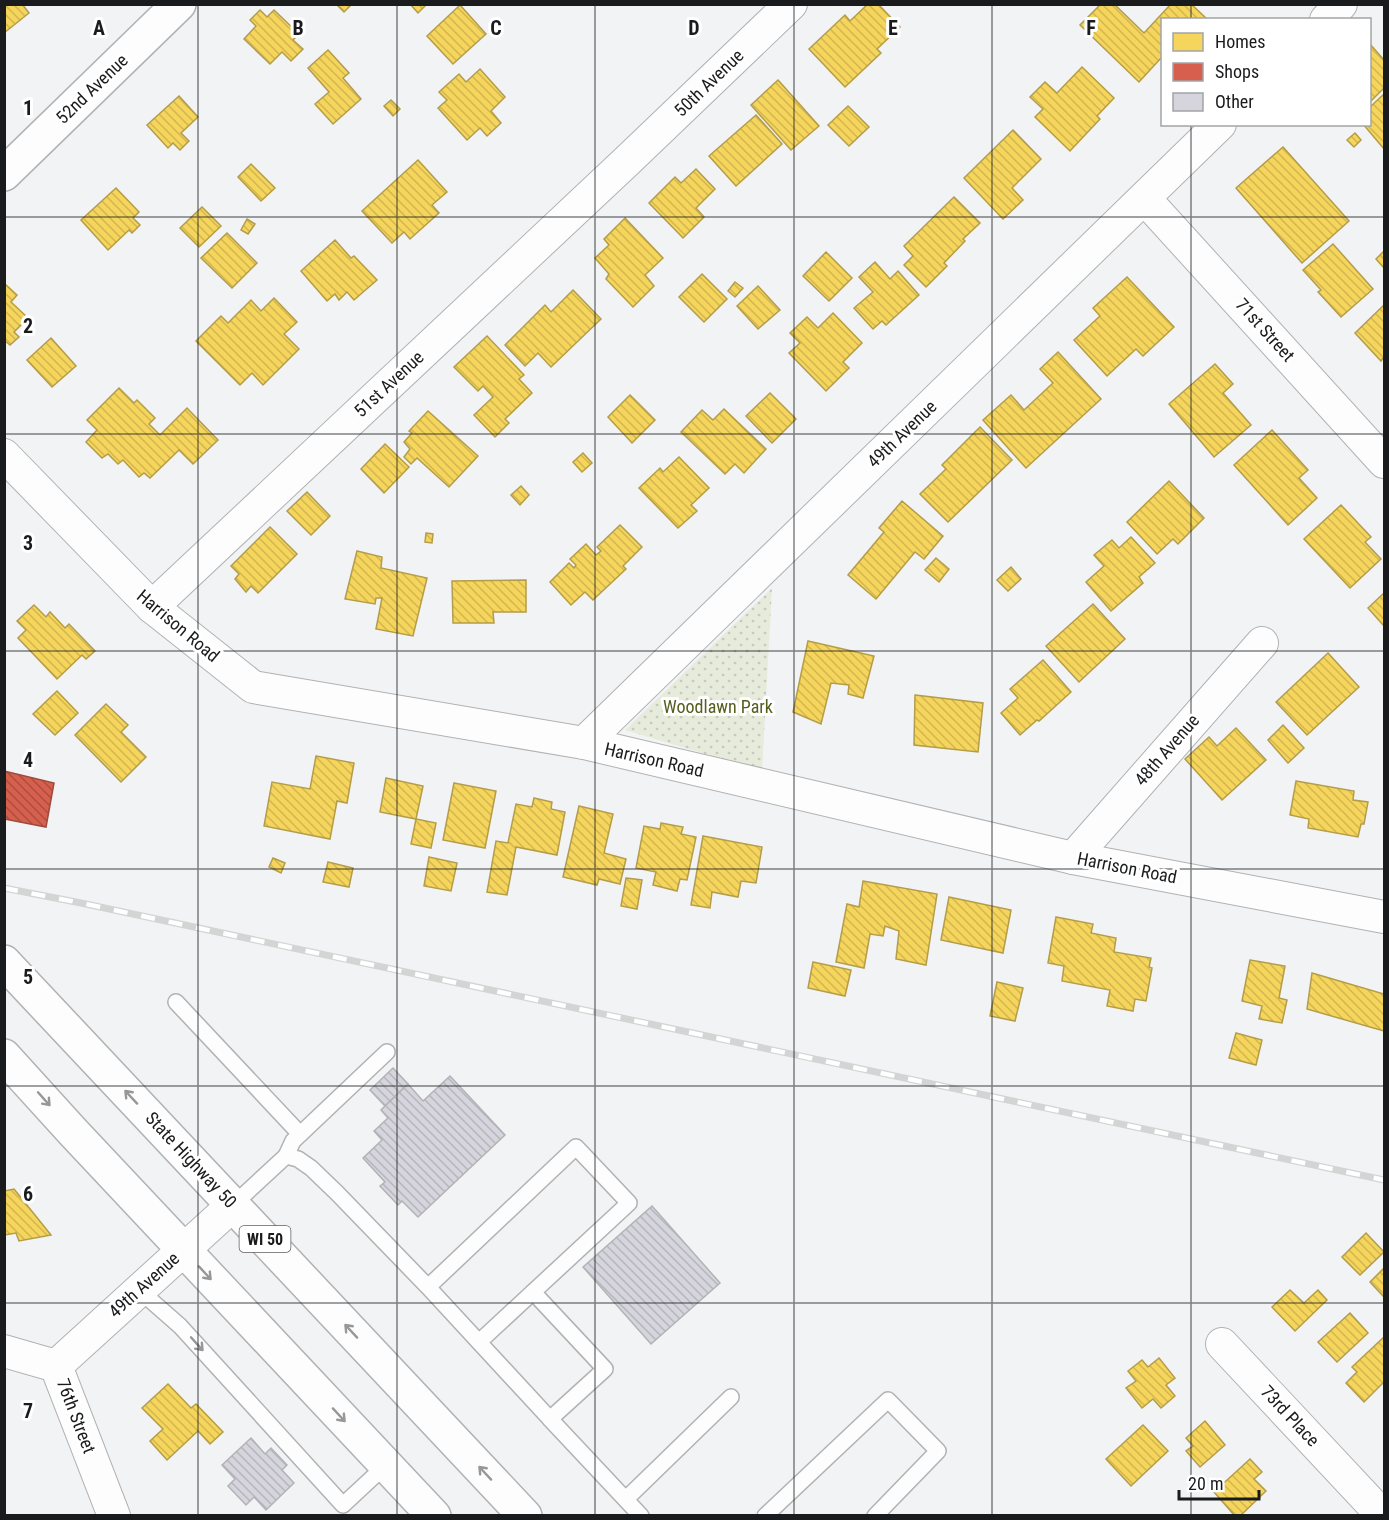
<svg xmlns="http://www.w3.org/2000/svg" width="1389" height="1520" font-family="'Roboto Condensed',sans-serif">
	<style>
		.grass { fill: url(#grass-dots) }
		.homes { fill: url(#homes-back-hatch); stroke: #b49d49; stroke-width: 1.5 }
		.shops { fill: url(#shops-back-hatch); stroke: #9e4b3f; stroke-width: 1.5 }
		.building { fill: url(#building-back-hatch); stroke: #b2b3b4; stroke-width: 1.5 }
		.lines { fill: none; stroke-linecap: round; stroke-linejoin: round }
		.lane-casing { stroke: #b0b2b3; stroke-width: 18 }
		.street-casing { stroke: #b0b2b3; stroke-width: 34 }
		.secondary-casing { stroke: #b0b2b3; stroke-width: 36 }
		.primary-casing { stroke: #b0b2b3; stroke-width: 36 }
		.lane { stroke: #fdfdfe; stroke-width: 15 }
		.street { stroke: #fdfdfe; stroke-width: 32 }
		.secondary { stroke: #fdfdfe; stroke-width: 33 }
		.primary { stroke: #fdfdfe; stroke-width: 33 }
		.rail-casing { stroke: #d3d4d4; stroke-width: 7 }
		.rail { stroke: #fff; stroke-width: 4.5; stroke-dasharray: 14; stroke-linecap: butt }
		.oneway { stroke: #979799 }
		.grid { fill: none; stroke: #1a1b1d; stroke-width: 1.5; stroke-opacity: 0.55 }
		.labels { text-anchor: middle; stroke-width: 6; stroke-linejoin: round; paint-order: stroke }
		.shield { fill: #fff; stroke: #5f5f61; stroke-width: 1.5 }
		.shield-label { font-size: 16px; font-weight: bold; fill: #1a1b1d }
		.street-label { font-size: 18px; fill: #1a1b1d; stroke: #fff }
		.park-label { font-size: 18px; fill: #565d1d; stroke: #fff }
		.grid-label { font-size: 20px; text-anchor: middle; font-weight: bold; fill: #1a1b1d; stroke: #fff; stroke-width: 6; stroke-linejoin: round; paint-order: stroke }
	</style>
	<defs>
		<pattern id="grass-dots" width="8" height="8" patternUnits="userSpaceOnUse" patternTransform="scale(1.5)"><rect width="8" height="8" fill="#e7ebdb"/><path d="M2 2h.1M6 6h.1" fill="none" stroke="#c6c9bc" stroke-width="1.8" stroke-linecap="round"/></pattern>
		<pattern id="homes-back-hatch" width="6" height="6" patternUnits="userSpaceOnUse" patternTransform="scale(1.5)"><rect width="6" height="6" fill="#f6d55c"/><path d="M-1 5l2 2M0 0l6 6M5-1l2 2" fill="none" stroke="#d2b650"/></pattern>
		<pattern id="shops-back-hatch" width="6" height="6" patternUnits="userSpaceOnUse" patternTransform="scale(1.5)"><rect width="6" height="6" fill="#d6604d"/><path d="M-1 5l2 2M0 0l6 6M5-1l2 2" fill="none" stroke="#ad4e3f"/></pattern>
		<pattern id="building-back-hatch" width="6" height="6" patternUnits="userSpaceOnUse" patternTransform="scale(1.5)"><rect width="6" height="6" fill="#d6d4dc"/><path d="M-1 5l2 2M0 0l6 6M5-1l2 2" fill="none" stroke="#b7b5bc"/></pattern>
	</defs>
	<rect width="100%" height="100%" fill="#f1f3f5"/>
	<path class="grass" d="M772,588L762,771L625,730Z"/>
	<g class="homes">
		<path d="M4,4H22L29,13L4,33Z"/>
		<path d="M336,4H352L344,12Z"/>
		<path d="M410,4H427L418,13Z"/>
		<path d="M868,4H878L900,27L877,49L881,53L845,87L809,49L845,15L850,21Z"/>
		<path d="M1101,4H1114L1144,33L1171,4H1191L1207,19L1162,20V57L1139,82L1080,25Z"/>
		<path d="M460,5L486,34L453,64L427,36Z"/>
		<path d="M260,10L267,17L274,10L299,34L293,40L303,49L291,61L282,52L270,64L244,39L256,26L250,20Z"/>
		<path d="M1370,44L1384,60V88L1370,102Z"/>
		<path d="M328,50L349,73L343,78L361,99L333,124L315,104L329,92L308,68Z"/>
		<path d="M1082,67L1114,98L1097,116L1100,119L1070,151L1035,117L1043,109L1030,97L1045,82L1057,93Z"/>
		<path d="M480,69L505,97L491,111L501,123L487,136L480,128L467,140L438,108L447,100L439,92L459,74L466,82Z"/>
		<path d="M778,80L819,126L791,150L751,105Z"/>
		<path d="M1384,94V149L1363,124H1370V107Z"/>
		<path d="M179,96L198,117L181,133L189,141L180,150L173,143L168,148L147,125Z"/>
		<path d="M391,100L400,109L393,116L384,106Z"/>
		<path d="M848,106L869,127L849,146L828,125Z"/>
		<path d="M756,115L782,144L736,186L709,156Z"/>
		<path d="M1013,130L1041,159L1012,188L1023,200L1003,219L964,178Z"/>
		<path d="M1355,133L1361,140L1354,147L1347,140Z"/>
		<path d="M1283,147L1349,221L1302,263L1236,188Z"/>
		<path d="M418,160L447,192L432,205L439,213L410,239L404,232L392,243L362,211Z"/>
		<path d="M251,164L275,188L261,201L238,177Z"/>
		<path d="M696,169L715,189L696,208L704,217L683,238L649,203L675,177L681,183Z"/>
		<path d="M116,188L139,212L133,218L140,225L132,233L129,230L108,250L81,220Z"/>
		<path d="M954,197L980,223L963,239L965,241L944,263L947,266L926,287L904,265L913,256L904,246Z"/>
		<path d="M202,207L221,226L199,247L180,228Z"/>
		<path d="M625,218L663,258L645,275L654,286L633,307L606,279L609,274L595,258L609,245L604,239Z"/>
		<path d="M247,219L255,224L248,234L241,230Z"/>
		<path d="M227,233L257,263L232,288L201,258Z"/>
		<path d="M335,240L351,258L354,256L377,280L354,300L347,292L339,300L335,294L327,301L301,271Z"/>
		<path d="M1333,244L1373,289L1341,317L1318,292L1321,290L1303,270Z"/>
		<path d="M1384,251V268L1376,259Z"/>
		<path d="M826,252L852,278L829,301L803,276Z"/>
		<path d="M875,262L890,279L898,271L919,295L886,325L882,321L873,329L854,308L873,292L859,277Z"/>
		<path d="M702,274L727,299L704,322L679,297Z"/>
		<path d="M1127,277L1174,327L1143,356L1136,349L1107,376L1074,340L1100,316L1093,308Z"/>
		<path d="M735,282L743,288L735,297L728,291Z"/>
		<path d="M4,283L17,295L11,302L28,318L14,332L19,337L10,345L4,340Z"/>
		<path d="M758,286L780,310L758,329L737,306Z"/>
		<path d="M573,290L601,319L551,367L538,353L525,366L505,345L545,305L551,312Z"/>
		<path d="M274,298L297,322L284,334L299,349L263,385L252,373L240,385L196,341L221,316L228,323L251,300L261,311Z"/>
		<path d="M1384,305V357L1381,361L1355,333Z"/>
		<path d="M833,313L862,343L843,362L849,368L826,391L789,353L800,343L790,333L807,317L818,328Z"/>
		<path d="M487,336L524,375L519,379L532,393L505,419L509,423L495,437L474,415L493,397L483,386L478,391L454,367Z"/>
		<path d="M51,338L76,366L52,387L27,360Z"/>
		<path d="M1058,352L1101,399L1026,468L983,420L1011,395L1024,410L1053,383L1040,369Z"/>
		<path d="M1215,364L1233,384L1223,393L1251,425L1214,457L1169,404Z"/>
		<path d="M119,388L134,403L137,400L155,418L149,424L160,435L187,408L218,440L193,464L179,450L150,478L144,473L139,477L123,460L118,464L108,454L102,458L86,442L97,430L87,420Z"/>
		<path d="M770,393L796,419L772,443L746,416Z"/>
		<path d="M630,395L655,420L632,443L608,417Z"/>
		<path d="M724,409L766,449L744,473L735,464L725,474L681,432L702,410L713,420Z"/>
		<path d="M428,411L478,456L449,487L417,458L411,464L404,457L410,449L404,442L412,433L409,431Z"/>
		<path d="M980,427L1012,460L948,522L920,494L946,469L942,465Z"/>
		<path d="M1272,430L1308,470L1299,478L1317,498L1288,525L1234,465Z"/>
		<path d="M385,444L409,467L384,493L361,469Z"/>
		<path d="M583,453L592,463L582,472L573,462Z"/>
		<path d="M679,457L709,488L691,505L697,511L678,528L639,488L660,468L663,472Z"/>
		<path d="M1169,481L1204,518L1178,544L1173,539L1157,554L1127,522Z"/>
		<path d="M521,486L529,495L520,505L511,495Z"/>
		<path d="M307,492L330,516L311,535L287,511Z"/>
		<path d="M902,501L943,536L924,559L915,552L876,599L848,575L884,532L879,528Z"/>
		<path d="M1341,505L1371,537L1365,542L1381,559L1350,588L1304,539Z"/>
		<path d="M620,525L642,547L623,566L626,569L593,600L585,592L571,605L550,582L569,563L574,568L576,565L570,559L586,544L596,555L601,551L597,547Z"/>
		<path d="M270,527L297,554L258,593L251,586L246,592L235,579L239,574L231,566Z"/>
		<path d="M426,533L433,534L432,543L425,542Z"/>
		<path d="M1131,537L1155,563L1139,577L1143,583L1111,611L1086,582L1104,566L1094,555L1112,540L1119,548Z"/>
		<path d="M357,551L382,557L381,568L427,578L413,636L376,629L382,598H376L375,604L345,599Z"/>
		<path d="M936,558L949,569L939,582L925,570Z"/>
		<path d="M1011,567L1021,579L1008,591L997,580Z"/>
		<path d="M526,580V612H493L494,623H453L452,581Z"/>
		<path d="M1384,593V626L1368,608Z"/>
		<path d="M1093,604L1125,639L1079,682L1046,646Z"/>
		<path d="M34,605L46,617L50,612L65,628L69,624L95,651L86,659L82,655L57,679L18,638L26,630L17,621Z"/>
		<path d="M808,641L874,656L863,698L848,694L849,685L831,683L821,724L793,712Z"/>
		<path d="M1328,653L1359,687L1307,735L1276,702Z"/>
		<path d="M1043,660L1071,692L1039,721L1037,720L1020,735L1001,713L1018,698L1010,689Z"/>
		<path d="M57,691L78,713L55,735L33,714Z"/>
		<path d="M915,695L983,703L978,752L914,745Z"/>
		<path d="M106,704L128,725L121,732L146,757L121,782L75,735Z"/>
		<path d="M1283,725L1304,748L1288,763L1268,740Z"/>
		<path d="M1236,728L1266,760L1222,800L1185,759L1209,737L1217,746Z"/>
		<path d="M316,756L354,763L347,803L337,801L330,839L264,826L272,782L310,789Z"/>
		<path d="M386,778L423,786L416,819L380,812Z"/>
		<path d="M1296,781L1354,791L1353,800L1368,802L1364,824H1361L1358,837L1308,828L1309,819L1290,815Z"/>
		<path d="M454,783L496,791L485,848L443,840Z"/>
		<path d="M534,798L552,802L551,809L565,812L557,855L516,847L507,895L487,892L496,841L508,843L516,804L532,807Z"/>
		<path d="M579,806L613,814L604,853L626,859L620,884L599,879L597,885L563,877Z"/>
		<path d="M416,819L436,823L431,848L411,844Z"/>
		<path d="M661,823L683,827L681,834L696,837L687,880L680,879L677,891L653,885L656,872L636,868L644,826L660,829Z"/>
		<path d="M703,836L762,847L756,883L741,881L738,897L712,892L710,908L691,905Z"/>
		<path d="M429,857L457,863L451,891L424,886Z"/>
		<path d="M273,858L285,863L281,873L269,867Z"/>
		<path d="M328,862L353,868L349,887L323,882Z"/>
		<path d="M626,878L642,880L637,909L621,906Z"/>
		<path d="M863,881L937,894L926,965L896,959L899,931L885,926L883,936L870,934L864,968L836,962L847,904L859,907Z"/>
		<path d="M949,897L1011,910L1003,953L941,940Z"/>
		<path d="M1056,917L1093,924L1091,933L1116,938L1114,952L1151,958L1149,967L1152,968L1146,1001L1135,999L1133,1011L1107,1006L1110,990L1062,981L1064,966L1048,963Z"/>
		<path d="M1250,960L1285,966L1279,998L1287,1000L1282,1023L1259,1019L1262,1006L1242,1001Z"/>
		<path d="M813,962L851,970L845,996L808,988Z"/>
		<path d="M1312,973L1384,994V1031L1307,1009Z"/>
		<path d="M997,982L1023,988L1015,1021L990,1016Z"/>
		<path d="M1236,1033L1262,1040L1256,1065L1229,1058Z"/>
		<path d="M14,1189L51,1235L19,1241L16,1233L4,1235V1191Z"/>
		<path d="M1366,1233L1384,1252L1360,1275L1342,1257Z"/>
		<path d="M1384,1268V1297L1370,1282Z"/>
		<path d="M1290,1290L1304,1303L1318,1290L1327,1300L1295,1331L1272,1307Z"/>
		<path d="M1350,1313L1368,1333L1337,1362L1318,1342Z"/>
		<path d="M1384,1337V1382L1364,1402L1346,1383L1357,1372L1352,1367Z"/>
		<path d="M1159,1358L1175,1378L1166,1385L1175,1396L1161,1408L1153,1399L1142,1408L1126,1388L1136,1381L1128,1371L1142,1360L1148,1367Z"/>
		<path d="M168,1384L191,1408L196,1404L223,1432L210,1444L198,1431L167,1460L150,1441L163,1429L142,1408Z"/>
		<path d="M1205,1421L1225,1445L1200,1467L1186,1451L1193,1446L1186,1438Z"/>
		<path d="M1143,1425L1168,1451L1131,1486L1106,1459Z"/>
		<path d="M1250,1459L1262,1472L1254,1479L1266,1491L1240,1516H1235L1214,1492Z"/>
	</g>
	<path class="shops" d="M4,771L54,783L46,827L4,819Z"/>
	<g class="building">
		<path d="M393,1068L408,1084L385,1106L370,1090Z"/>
		<path d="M450,1076L505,1135L418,1217L402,1201L398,1205L380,1186L385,1182L363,1158L382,1140L374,1131L388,1118L381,1110L385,1106L408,1084L423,1101Z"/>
		<path d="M652,1206L720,1283L651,1344L583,1267Z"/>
		<path d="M251,1438L265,1454L271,1448L287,1465L282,1470L294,1483L266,1510L254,1497L246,1505L228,1486L235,1479L222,1465Z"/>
	</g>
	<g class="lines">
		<defs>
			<g id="lane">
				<path d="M176,1002L300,1134"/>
				<path d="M286,1156L293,1141L387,1052"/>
				<path d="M233,1205L286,1156L298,1159L311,1168L337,1193L428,1287L576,1147L629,1203L533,1292L605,1369L550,1419L428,1287"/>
				<path d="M139,1290L180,1326L343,1505L386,1465"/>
				<path d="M479,1342L533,1292"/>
				<path d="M550,1419L641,1516"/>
				<path d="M626,1499L731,1397"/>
				<path d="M765,1516L888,1400L938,1451L875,1516"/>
			</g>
			<g id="street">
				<path d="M1326,20L1341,4"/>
				<path d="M1145,199L1384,462"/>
				<path d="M4,455L152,607L253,687L584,743L1073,858L1384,917"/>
				<path d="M152,607L627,161L791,4"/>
				<path d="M584,743L1220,124"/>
				<path d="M1073,858L1262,643"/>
				<path d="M1222,1344L1383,1516"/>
				<path d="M4,1351L56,1366L114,1516"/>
				<path d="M56,1366L233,1205"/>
			</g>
			<path id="secondary" d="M4,174L179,4"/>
			<g id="primary">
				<path d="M4,962L525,1516"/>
				<path d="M4,1056L73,1132L434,1516"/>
			</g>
		</defs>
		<use href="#lane" class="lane-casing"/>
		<use href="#street" class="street-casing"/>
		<use href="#secondary" class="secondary-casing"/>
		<use href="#primary" class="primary-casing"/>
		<use href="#lane" class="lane"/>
		<use href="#street" class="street"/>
		<use href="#secondary" class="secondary"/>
		<use href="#primary" class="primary"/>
		<defs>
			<path id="rail" d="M4,888L81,903L1384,1180"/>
		</defs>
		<use href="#rail" class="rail-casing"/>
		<use href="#rail" class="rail"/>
	</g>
	<defs><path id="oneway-shaft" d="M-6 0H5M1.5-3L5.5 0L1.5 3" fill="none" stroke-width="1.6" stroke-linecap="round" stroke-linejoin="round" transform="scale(1.5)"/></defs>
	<g class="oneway">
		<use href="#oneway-shaft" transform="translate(131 1097) rotate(-133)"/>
		<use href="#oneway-shaft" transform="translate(44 1099) rotate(48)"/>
		<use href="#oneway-shaft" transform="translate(205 1273) rotate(47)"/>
		<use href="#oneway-shaft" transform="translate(351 1331) rotate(-133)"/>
		<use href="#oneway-shaft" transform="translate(197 1344) rotate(48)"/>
		<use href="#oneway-shaft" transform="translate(339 1415) rotate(47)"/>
		<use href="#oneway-shaft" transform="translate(485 1473) rotate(-133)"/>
	</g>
	<path class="grid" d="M198,4V1516M397,4V1516M595,4V1516M794,4V1516M992,4V1516M1191,4V20M1191,124V1516M4,217H1384M4,434H1384M4,651H1384M4,869H1384M4,1086H1384M4,1303H1384"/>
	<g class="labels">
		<rect class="shield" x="239.5" y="1226" width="51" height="26" rx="4.5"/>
		<g class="shield-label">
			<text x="265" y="1245">WI 50</text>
		</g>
		<g class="street-label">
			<text transform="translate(709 83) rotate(-44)" y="6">50th Avenue</text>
			<text transform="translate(92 89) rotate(-44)" y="6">52nd Avenue</text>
			<text transform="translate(1265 330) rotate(48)" y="6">71st Street</text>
			<text transform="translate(389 384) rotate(-43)" y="6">51st Avenue</text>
			<text transform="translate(902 434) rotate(-44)" y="6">49th Avenue</text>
			<text transform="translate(178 626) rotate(40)" y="6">Harrison Road</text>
			<text transform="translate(1167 750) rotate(-49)" y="6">48th Avenue</text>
			<text transform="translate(654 760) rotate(13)" y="6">Harrison Road</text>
			<text transform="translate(1127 868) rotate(11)" y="6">Harrison Road</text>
			<text transform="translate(191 1160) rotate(47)" y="6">State Highway 50</text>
			<text transform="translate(144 1285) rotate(-42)" y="6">49th Avenue</text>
			<text transform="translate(76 1416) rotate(69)" y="6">76th Street</text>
			<text transform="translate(1290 1416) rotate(47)" y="6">73rd Place</text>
		</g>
		<g class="park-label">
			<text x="718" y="713">Woodlawn Park</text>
		</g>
	</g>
	<g class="grid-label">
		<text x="99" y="35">A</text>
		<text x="298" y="35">B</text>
		<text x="496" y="35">C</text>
		<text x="694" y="35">D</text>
		<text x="893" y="35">E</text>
		<text x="1091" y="35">F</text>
		<text x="28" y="115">1</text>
		<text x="28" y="333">2</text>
		<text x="28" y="550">3</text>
		<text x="28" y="767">4</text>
		<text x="28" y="984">5</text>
		<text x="28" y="1201">6</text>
		<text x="28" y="1418">7</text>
	</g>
	<rect width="1389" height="1520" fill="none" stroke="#1a1b1d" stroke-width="12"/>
	<rect x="1161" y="18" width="210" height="108" fill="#ffffff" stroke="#a3a4a5" stroke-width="1.5"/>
	<rect x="1173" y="33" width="30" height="18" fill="#f6d55c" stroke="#a3a4a5" stroke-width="1.5"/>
	<text x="1215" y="48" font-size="18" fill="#1a1b1d">Homes</text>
	<rect x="1173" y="63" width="30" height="18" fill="#d6604d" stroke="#a3a4a5" stroke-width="1.5"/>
	<text x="1215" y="78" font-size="18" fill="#1a1b1d">Shops</text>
	<rect x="1173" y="93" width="30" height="18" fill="#d6d4dc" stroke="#a3a4a5" stroke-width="1.5"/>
	<text x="1215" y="108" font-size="18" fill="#1a1b1d">Other</text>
	<path d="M1179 1490v9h80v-9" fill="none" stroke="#1a1b1d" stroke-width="3"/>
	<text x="1188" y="1490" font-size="18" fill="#1a1b1d" stroke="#ffffff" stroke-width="4.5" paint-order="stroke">20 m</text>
</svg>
